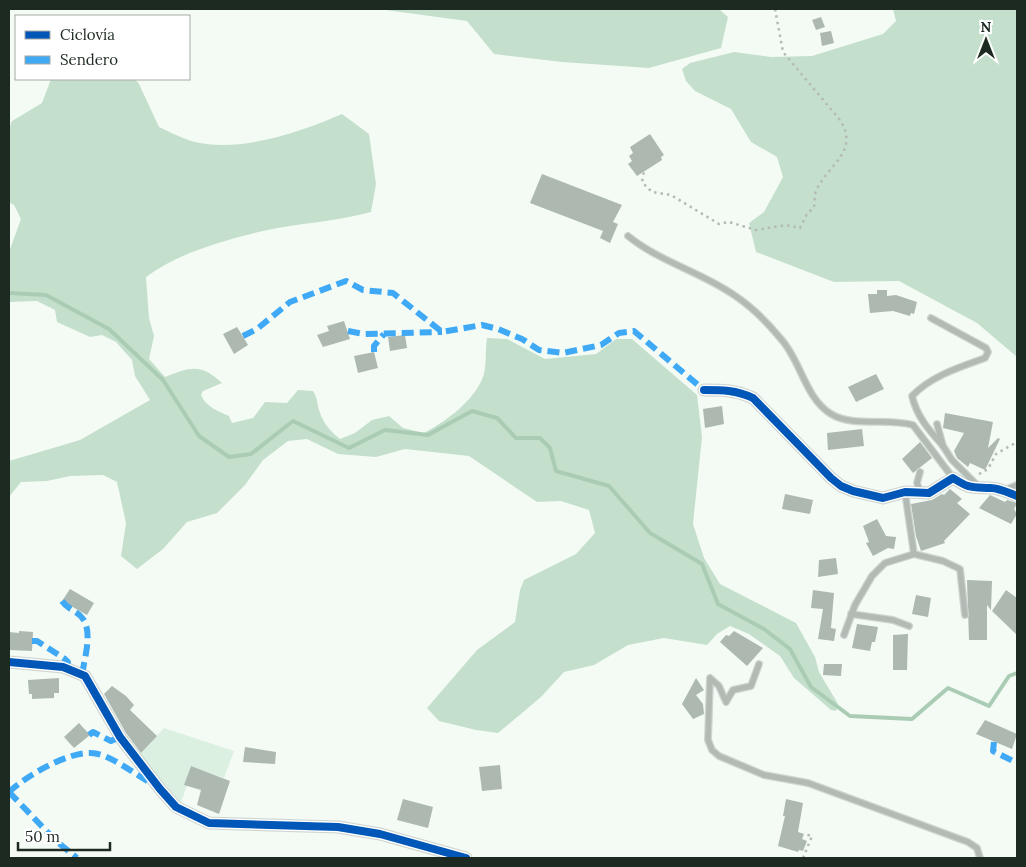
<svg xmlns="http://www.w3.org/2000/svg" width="1026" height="867" font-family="Lora,serif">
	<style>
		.green { fill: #dbf0e1 }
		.forest { fill: #c4e0cc }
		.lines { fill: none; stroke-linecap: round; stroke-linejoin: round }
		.stream { stroke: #aaccb5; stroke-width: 4 }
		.building { fill: #acb8b0 }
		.service-casing { stroke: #ced5d0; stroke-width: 8 }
		.minor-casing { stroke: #ced5d0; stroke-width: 13 }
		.path { stroke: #b5bab6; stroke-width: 2.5; stroke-dasharray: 2.5 4; stroke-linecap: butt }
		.service { stroke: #b2bab4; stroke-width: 5.5 }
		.minor { stroke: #b2bab4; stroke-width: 11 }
		.quiet { stroke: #3fa9f5; stroke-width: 6; stroke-dasharray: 12 6; stroke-linecap: butt }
		.cycleway-casing { stroke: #fff; stroke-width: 11 }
		.cycleway { stroke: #0057b8; stroke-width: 8 }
	</style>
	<rect width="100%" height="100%" fill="#f4fbf5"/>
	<path class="green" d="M164,728L234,751L224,778L191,766L185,784L187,786L180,804L175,801L139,755Z"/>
	<g class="forest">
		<path d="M378,9H719L728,17L721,48L649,68L562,62L494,54L467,21Z"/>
		<path d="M893,9H1017V357L977,323L899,281L834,282L756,252L749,223L764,212L783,177L777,157L751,142L731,109L695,91L686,81L682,69L690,63L734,52L771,57L812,56L883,34L896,21Z"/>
		<path d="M51,79H135L139,84L159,127C170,132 183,139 195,142C239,153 301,132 342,114L369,134L376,184L371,212C335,222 299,223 263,231C224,240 178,253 146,277L149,318L154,336L149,359L165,377C190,367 201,363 222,383L203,391L201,395C206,407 218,411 229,416L232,423L253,418L265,402L287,403L298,390L313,391C318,399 317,405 320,413C324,424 331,432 340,439L355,433L372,420L389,416L403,428L424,433C445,422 474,401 483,377C487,366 485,350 487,338L507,339L545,359L596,354L616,339H632L697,395L702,437L693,524L704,558L720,584L796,623L815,657L819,672L838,704L836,711L831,710L794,678L780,656L749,634L730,626L717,634L707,645L664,638L628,645L594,665L564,672L541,697L498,733L476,730L439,721L427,708L477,650L515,622L520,590L524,580L576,554L595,533L589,510L561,501L537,502L469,456L405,449L376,457L338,454L307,439L288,441L263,460L245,485L217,513L187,522L163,549L137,569L121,556L126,523L117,482L103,475L70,476L47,481L21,482L9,497V461L80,440L150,400L135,376L132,360L116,342L102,335L90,337L57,322L55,310L37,301L9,302V252L21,219L14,205L9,202V128L12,121L42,103Z"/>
	</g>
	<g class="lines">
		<path class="stream" d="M9,293L46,295L109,329L163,380L199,436L229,457L251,454L293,421L349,448L385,430L428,435L472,411L497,418L516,438H540L550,448L556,471L609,486L650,533L702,564L718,604L764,629L790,649L811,687L850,716L912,719L948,688L989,706L1009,676L1017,673"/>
	</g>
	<g class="building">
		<path d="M821,17L825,27L816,30L812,20Z"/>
		<path d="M831,31L834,43L822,46L820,33Z"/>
		<path d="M650,134L664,155L661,157L662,160L637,176L628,164L632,161L629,156L633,153L630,147Z"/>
		<path d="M542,174L622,205L613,222L618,224L610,243L600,238L603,231L530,203Z"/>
		<path d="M877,290H887V296L896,295L917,302L914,314L911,313L910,316L893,311L870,313L868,294H877Z"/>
		<path d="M344,321L350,339L323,347L317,335L329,331L327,326Z"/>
		<path d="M237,327L248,345L234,354L223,334Z"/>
		<path d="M405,335L407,348L390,351L388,337Z"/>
		<path d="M374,352L378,368L358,373L354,356Z"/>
		<path d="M876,374L884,389L856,402L848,387Z"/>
		<path d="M722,406L724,424L705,428L703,409Z"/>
		<path d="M945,413L993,422L988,448L998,438L1000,439L985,470L970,463L968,467L957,458L954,451L964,433L943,428Z"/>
		<path d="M862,429L864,446L828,450L827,433Z"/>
		<path d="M920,442L932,458L913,473L902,459Z"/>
		<path d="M950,489L962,499L957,503L970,514L944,541L945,543L921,551L916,536L911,504L932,500L942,494L944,495Z"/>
		<path d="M785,494L813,500L810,514L782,509Z"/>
		<path d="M990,495L1005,502L1007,500L1017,503L1014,509L1017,514L1011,524L979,508Z"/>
		<path d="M877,519L886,536L896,537L894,549L888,548L873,556L866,543L869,542L863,526Z"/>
		<path d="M836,558L838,574L818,577L819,560Z"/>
		<path d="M967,580L992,581L991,610L987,605V640H969Z"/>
		<path d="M70,589L94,603L87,615L62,601Z"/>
		<path d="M813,590L834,593L831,628L836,629L834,641L818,639L823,609L811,608Z"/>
		<path d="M1006,590L1017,598V635L992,611Z"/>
		<path d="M916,595L931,598L928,617L912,614Z"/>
		<path d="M857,624L878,627L875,642H872L870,651L852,648Z"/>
		<path d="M19,631L33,632L32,651L9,650V632L19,633Z"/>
		<path d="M734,631L763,648L747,666L720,642L726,635L729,636Z"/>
		<path d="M908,634L907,670H893V635Z"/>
		<path d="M824,664H842L841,676L823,675Z"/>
		<path d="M59,678V693H54V698L32,699V694H29L28,680Z"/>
		<path d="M696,678L704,690L696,695L703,704L704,714L693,719L682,704Z"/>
		<path d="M112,686L126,696L134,705L130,710L157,736L141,753L126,733L104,694Z"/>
		<path d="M985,720L1017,734L1012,749L976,734Z"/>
		<path d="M79,723L90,735L74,748L64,737Z"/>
		<path d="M245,747L276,752L275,764L243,762Z"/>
		<path d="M500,765L502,789L482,791L479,767Z"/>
		<path d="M191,766L230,781L219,814L197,805L201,790L184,785Z"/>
		<path d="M403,799L433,807L428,828L397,820Z"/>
		<path d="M786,799L803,803L798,832L804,834L802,839L807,841L803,851L799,850L798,852L778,846L785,816H783Z"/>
	</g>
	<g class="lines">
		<defs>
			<g id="service">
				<path d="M628,236C660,262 701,272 734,295C752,307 768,323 781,339C801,361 805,398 831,414C852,427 887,418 913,425L953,478"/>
				<path d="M931,318L986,348L988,352L985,358C960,367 931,376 912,396C917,417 929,430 943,446"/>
				<path d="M937,424L943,446L952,460L979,487"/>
				<path d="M920,472L917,483L920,492"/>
				<path d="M1005,490L1017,485"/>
				<path d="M905,492L914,554"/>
				<path d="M851,614L893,620L909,626"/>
				<path d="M844,635L855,605L872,576L885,563L914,554L943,561L960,569L965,615"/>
				<path d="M759,664L751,686L733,690L726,702L719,686L710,678L708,740L712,750L719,756L764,775L808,783L968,842L977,848L980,858"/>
			</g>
			<g id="minor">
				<path d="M704,390C722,390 736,390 753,398L831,478L841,486L853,491L883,498L905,492L929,493L953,478C970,489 971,487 991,488C999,488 1009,493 1017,496"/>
				<path d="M9,662L63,667L85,676L120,737L160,789L176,807L209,823L338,827L380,834L466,858"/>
			</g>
		</defs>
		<use href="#service" class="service-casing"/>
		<use href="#minor" class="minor-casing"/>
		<g class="path">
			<path d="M645,166L642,182L652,192L671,195L719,224L729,222L756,230L786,225L800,228L807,214L814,207C815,202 814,196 816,191C828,164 860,152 840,120L783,52L775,9"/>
			<path d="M979,474L988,469L996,454L1017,442"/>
			<path d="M803,858L812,836L804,834"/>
		</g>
		<use href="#service" class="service"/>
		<use href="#minor" class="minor"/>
		<g class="quiet">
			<path d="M348,331L364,334L442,332"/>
			<path d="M243,336L257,329L290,302L346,281L363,290L393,293L442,332L482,325L498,329L522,339L539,350L563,353L601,345L619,333L634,331L704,390"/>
			<path d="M374,352V346L384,334"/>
			<path d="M62,601C68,610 78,611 83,619C93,633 84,660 82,675"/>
			<path d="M32,641H37L65,659L68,662L66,668"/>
			<path d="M89,735L93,732L111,741L120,737"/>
			<path d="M994,742L993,751L1017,763"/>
			<path d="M9,792C26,776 67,752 91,753C111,754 135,775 153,784"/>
			<path d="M9,792L55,840L77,858"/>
		</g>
		<defs>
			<g id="cycleway">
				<path d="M704,390C722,390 736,390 753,398L831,478L841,486L853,491L883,498L905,492L929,493L953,478C970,489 971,487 991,488C999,488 1009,493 1017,496"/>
				<path d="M9,662L63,667L85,676L120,737L160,789L176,807L209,823L338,827L380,834L466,858"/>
			</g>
		</defs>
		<use href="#cycleway" class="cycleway-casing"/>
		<use href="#cycleway" class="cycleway"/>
	</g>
	<rect width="1026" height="867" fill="none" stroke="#1d2a21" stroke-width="20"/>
	<rect x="15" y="15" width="175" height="65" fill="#ffffff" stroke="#a5aaa6"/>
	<rect x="25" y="31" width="25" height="8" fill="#0057b8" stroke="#a5aaa6"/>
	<text x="60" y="40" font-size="15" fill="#1d2a21">Ciclovía</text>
	<rect x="25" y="56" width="25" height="8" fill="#3fa9f5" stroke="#a5aaa6"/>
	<text x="60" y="65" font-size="15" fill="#1d2a21">Sendero</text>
	<g transform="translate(986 40)" stroke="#ffffff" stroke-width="4" paint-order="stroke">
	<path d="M0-4L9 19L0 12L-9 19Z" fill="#1d2a21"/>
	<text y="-8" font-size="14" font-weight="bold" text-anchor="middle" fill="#1d2a21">N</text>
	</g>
	<path d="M18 842v8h92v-8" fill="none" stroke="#1d2a21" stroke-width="2.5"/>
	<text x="25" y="842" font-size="15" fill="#1d2a21" stroke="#ffffff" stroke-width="4" paint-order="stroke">50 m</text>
</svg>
